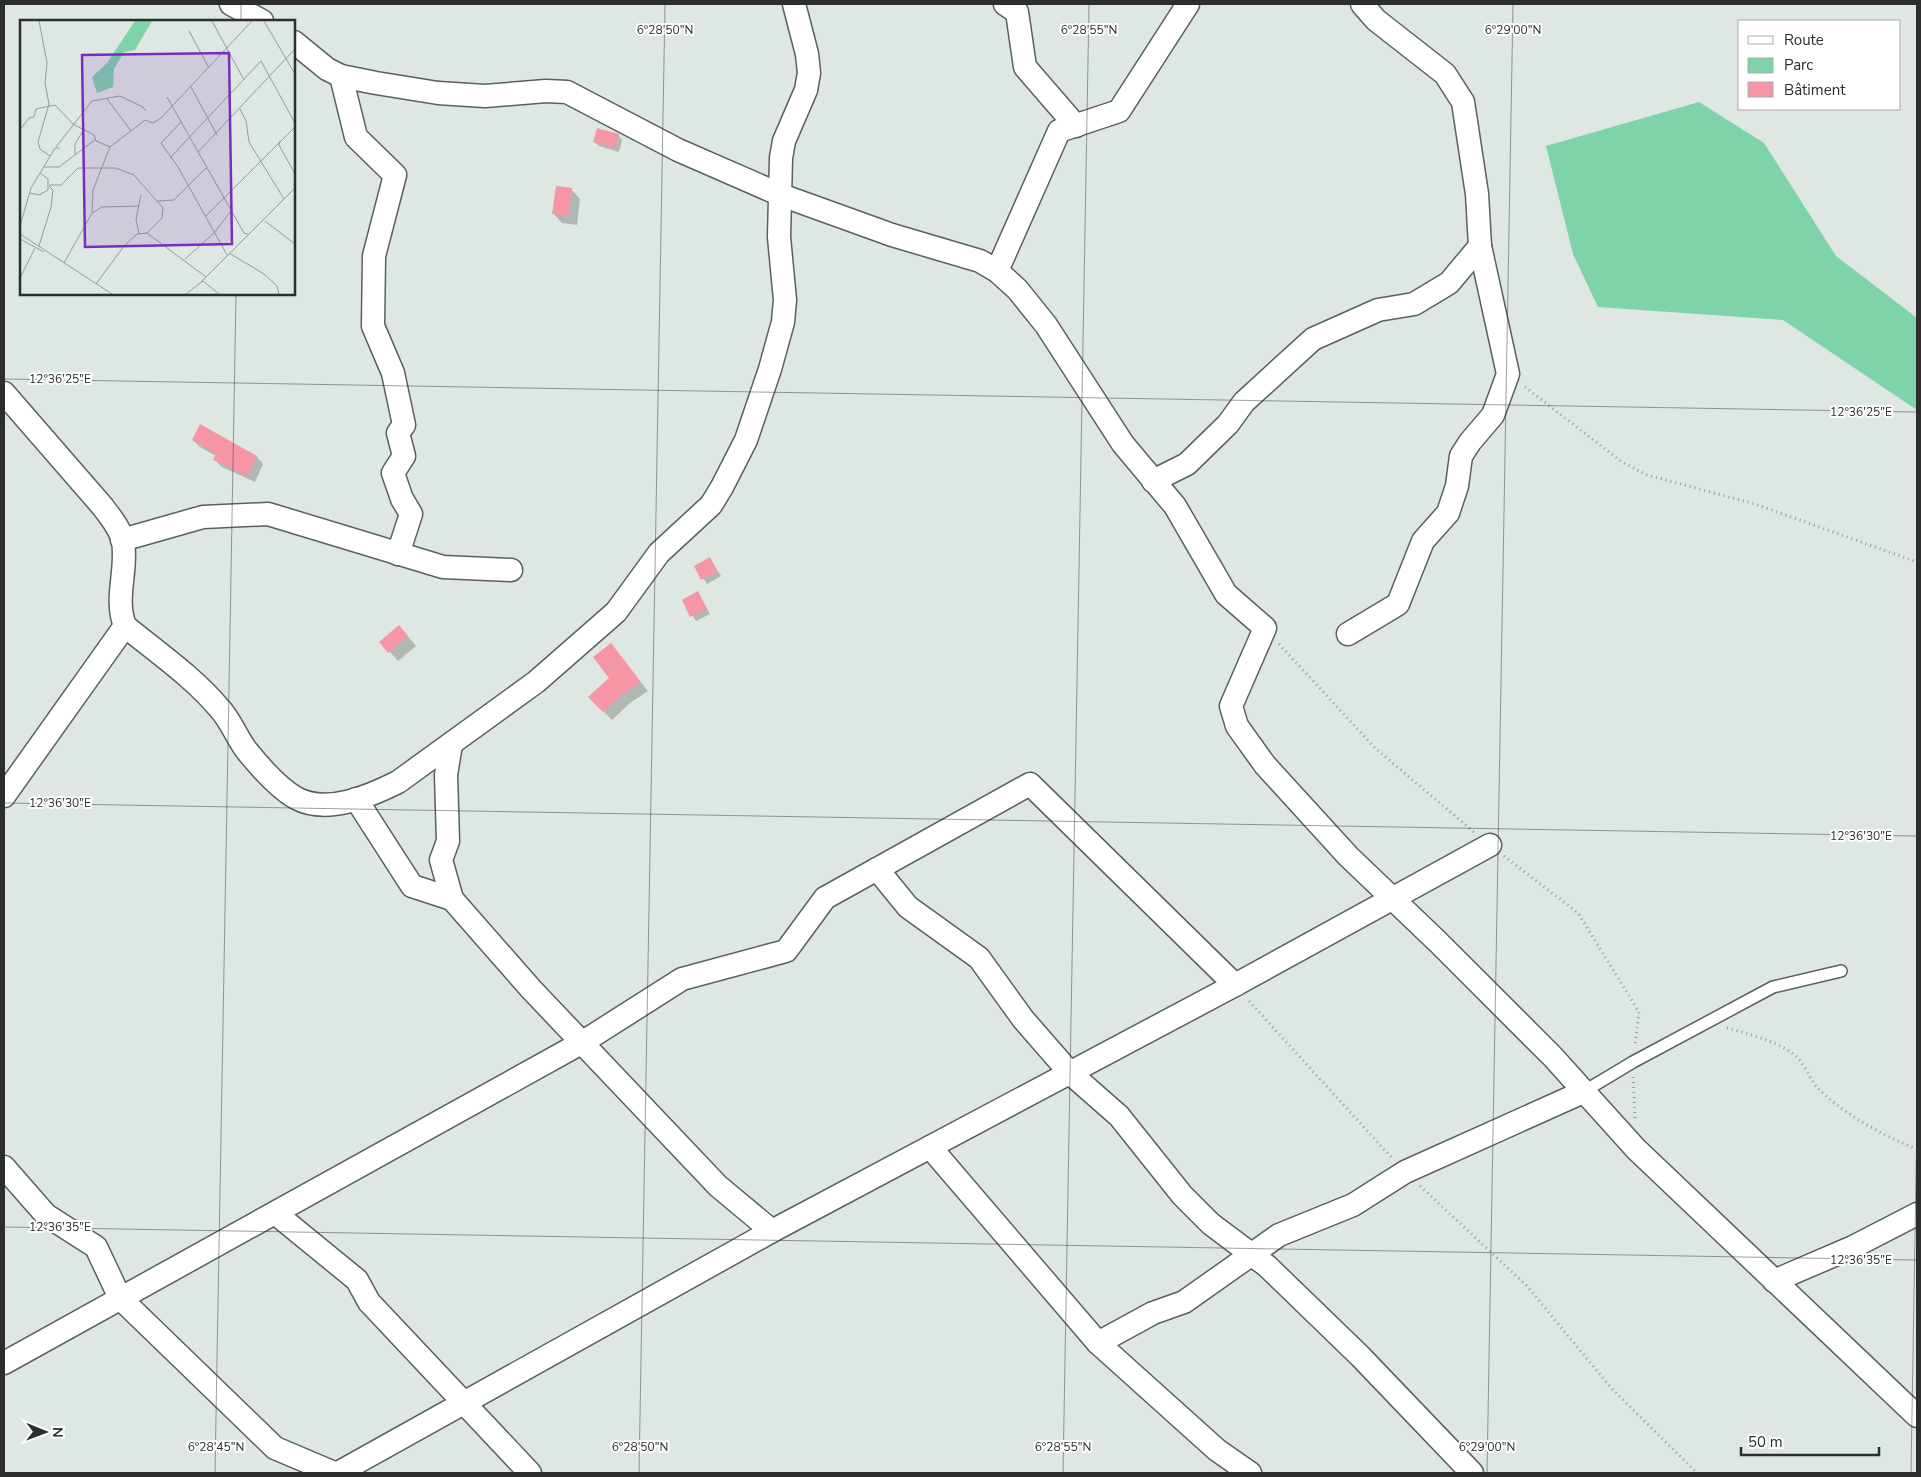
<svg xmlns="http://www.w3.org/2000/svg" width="1921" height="1477" font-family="'Nunito Sans',sans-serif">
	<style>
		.green { fill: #7ed3a8 }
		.shadow { fill: #0003 }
		.building { fill: #f696a5 }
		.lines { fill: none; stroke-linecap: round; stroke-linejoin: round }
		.lane-casing { stroke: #59615c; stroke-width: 14 }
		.street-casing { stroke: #59615c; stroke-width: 25 }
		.path { stroke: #949b97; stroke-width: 3; stroke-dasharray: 1 4; stroke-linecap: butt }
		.lane { stroke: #fff; stroke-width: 11 }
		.street { stroke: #fff; stroke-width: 22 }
		.ticks { fill: none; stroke: #2b2e2c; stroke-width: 1; stroke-opacity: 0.45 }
		.inset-road { fill: none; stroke: #969d99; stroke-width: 1 }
		.view { fill: #7b2cbf; fill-opacity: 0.15; stroke: #7b2cbf; stroke-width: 2.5 }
		.inset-edge { fill: none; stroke: #2b2e2c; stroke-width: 2.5 }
		.ticks-label { font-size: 12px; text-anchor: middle; fill: #2b2e2c; stroke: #fff; stroke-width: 4; stroke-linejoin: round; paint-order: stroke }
	</style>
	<rect width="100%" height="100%" fill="#dee7e2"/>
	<path class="green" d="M1699,102L1764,143L1836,256L1917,318V410L1783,320L1598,307L1573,254L1546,146Z"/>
	<g class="shadow">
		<path d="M618,135L622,140L619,152L599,146L594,141Z"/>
		<path d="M571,189L580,199L577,225L562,223L553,213Z"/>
		<path d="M201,426L257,457L263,464L255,482L222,467L215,460L216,456L200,447L193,440Z"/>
		<path d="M710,559L721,576L707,584L696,566Z"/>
		<path d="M698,593L710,614L696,621L683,600Z"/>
		<path d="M399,626L416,646L398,661L381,642Z"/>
		<path d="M610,645L648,691L630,703L612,720L590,697L610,678Z"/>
	</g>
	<g class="building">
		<path d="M597,128L619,134L615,148L593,142Z"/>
		<path d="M556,186L572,188L568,216L552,214Z"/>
		<path d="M200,424L257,456L248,476L213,460L216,454L192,440Z"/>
		<path d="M710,557L718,572L701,580L694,566Z"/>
		<path d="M698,591L707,609L690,617L682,600Z"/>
		<path d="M399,625L408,636L388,653L379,642Z"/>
		<path d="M611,643L641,682L622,695L603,712L588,697L609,678L593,657Z"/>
	</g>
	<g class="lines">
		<defs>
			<path id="lane" d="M1583,1092L1633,1062L1773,987L1841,971"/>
			<g id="street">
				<path d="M231,4L262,21"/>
				<path d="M1005,4L1017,12L1025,67L1076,126"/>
				<path d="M294,42L327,69L341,76L376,83L438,93L485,96L546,91L567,92L678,150L781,195L892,235L980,261L997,271L1017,289L1046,325L1123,444L1175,506L1226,594L1265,628L1231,706L1237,726L1265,765L1348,856L1438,942L1553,1057L1636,1149L1917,1416"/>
				<path d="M341,76L356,137L395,175L374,256L373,326L393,373L404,425L398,433L404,456L393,473L402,499L411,514L398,554"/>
				<path d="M997,271L1059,131L1119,111L1188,4"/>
				<path d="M4,393L103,507C111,518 120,528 123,541C128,570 114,598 125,626C158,653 192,676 220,709C231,721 237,738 247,751C260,767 278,788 296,798C327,815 370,796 398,782L536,682L616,612L659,553L711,505L722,487L746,440L770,369L783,322L785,300L779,237L781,158L784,141L806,90L809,73L807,54L794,4"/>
				<path d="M1153,481L1187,464L1228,424L1244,402L1313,339L1378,310L1414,304L1449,283L1480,246"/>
				<path d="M122,540L203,517L268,514L443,567L511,570"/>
				<path d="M1348,634L1398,604L1423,541L1448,513L1457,486L1461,456L1470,442L1493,415L1508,374L1480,246L1477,194L1463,102L1445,74L1376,20L1362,4"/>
				<path d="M451,744L446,775L448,841L441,860L452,899L531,989L718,1186L772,1231"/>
				<path d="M4,796L125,626"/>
				<path d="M356,799L412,886L452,899"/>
				<path d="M877,869L908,907L979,958L1023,1019L1070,1073L1119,1116L1182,1195L1211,1224L1267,1266L1360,1356L1472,1473"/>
				<path d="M930,1147L1098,1343L1217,1450L1250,1473"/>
				<path d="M4,1167L46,1215L96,1247L120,1298L275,1448L334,1473"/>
				<path d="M275,1213L357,1280L369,1302L530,1473"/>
				<path d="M1774,1281L1853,1247L1917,1214"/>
				<path d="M1098,1343L1153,1313L1184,1302L1279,1235L1353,1205L1405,1172L1583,1092"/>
				<path d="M4,1363L583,1042L682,979L786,951L825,898L1030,784L1235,985"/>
				<path d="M338,1473L772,1231L1235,985L1490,845"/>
			</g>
		</defs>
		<use href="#lane" class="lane-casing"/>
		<use href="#street" class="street-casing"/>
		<g class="path">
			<path d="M1525,387L1622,462L1647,475L1755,504L1917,562"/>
			<path d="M1279,644L1375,748L1474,832"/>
			<path d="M1504,856L1578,913L1639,1012L1635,1046"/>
			<path d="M1249,1001L1391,1157"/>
			<path d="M1727,1028C1749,1034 1776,1041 1795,1055C1804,1063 1809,1078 1817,1087C1840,1112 1885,1137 1917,1149"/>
			<path d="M1633,1077L1635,1118"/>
			<path d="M1420,1186L1526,1285L1613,1390L1697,1473"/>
		</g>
		<use href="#lane" class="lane"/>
		<use href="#street" class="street"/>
	</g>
	<path class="ticks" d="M241,21V4M4,379L1917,412M4,803L1917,836M4,1227L1917,1260M215,1473L236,294M639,1473L665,4M1063,1473L1089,4M1487,1473L1513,4M1911,1473L1917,1118"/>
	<g transform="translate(20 20)">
		<rect width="275" height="275" fill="#dee7e2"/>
		<path d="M115,1H132L115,30L104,32L94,49L93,67L77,73L72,57L87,43Z" fill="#7ed3a8"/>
		<path class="inset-road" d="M19,1L27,43L25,63L29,84L18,122L20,129L30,136M192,1L224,60M244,1L275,54M169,11L189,48M171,67L197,115M147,77L224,213L228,214M87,79L111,111M220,89L226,101L229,122L264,179M161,102L141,123L158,147L207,235M0,110L9,98L14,97L16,89L35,85L53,104L74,115L76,121L90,127M260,121L259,125L275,154M36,127L72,81L100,76L123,87L126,91M178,132L275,29M55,134V124L64,109M150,138L241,41L275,103M24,147H39L76,119M29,165H41L58,148H96L114,155L143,188L142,198L127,213L117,214L104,226L76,264M10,173L19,175L28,170V159L20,153M138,181L154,180L186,148M72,193L82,187L119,186M185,197L275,107M245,201L275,224M0,206L11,168L35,128H40M127,213L186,257M0,214L92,274M119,214L116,199L121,175M0,219L24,232M19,226L31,187L33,170L29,166M209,233L244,254L257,266L259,274M165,239L194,213L211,191M44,243L72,193L73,170L90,127L125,100L133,103L141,98L232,1M0,258L15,228M181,262L275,168M166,274L183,261L199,274"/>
		<path class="view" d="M209,33L212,224L65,227L62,35Z"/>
		<rect width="275" height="275" class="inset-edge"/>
	</g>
	<g class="ticks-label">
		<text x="665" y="34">6°28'50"N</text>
		<text x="1089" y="34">6°28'55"N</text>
		<text x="1513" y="34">6°29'00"N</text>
		<text x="60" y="383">12°36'25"E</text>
		<text x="1861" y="416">12°36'25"E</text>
		<text x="60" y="807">12°36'30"E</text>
		<text x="1861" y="840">12°36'30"E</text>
		<text x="60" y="1231">12°36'35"E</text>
		<text x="1861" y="1264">12°36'35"E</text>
		<text x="216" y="1451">6°28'45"N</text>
		<text x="640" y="1451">6°28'50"N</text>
		<text x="1063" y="1451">6°28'55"N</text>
		<text x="1487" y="1451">6°29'00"N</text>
	</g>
	<rect width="1921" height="1477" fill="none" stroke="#2b2e2c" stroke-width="10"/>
	<rect x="1738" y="20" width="162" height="90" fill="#ffffff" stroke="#aaabab"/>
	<rect x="1748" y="36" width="25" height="8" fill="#ffffff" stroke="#aaabab"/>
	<text x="1784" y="45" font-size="15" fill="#2b2e2c">Route</text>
	<rect x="1748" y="58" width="25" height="15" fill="#7ed3a8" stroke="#aaabab"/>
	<text x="1784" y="70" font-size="15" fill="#2b2e2c">Parc</text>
	<rect x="1748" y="82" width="25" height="15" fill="#f696a5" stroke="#aaabab"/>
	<text x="1784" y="95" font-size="15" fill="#2b2e2c">Bâtiment</text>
	<g transform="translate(45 1432) rotate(91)" stroke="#ffffff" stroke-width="4" paint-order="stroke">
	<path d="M0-4L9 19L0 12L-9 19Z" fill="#2b2e2c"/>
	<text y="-8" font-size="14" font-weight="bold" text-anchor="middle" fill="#2b2e2c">N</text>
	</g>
	<path d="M1741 1447v8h138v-8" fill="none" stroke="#2b2e2c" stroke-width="2.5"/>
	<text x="1748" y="1447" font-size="15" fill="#2b2e2c" stroke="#ffffff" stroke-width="4" paint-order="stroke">50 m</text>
</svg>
